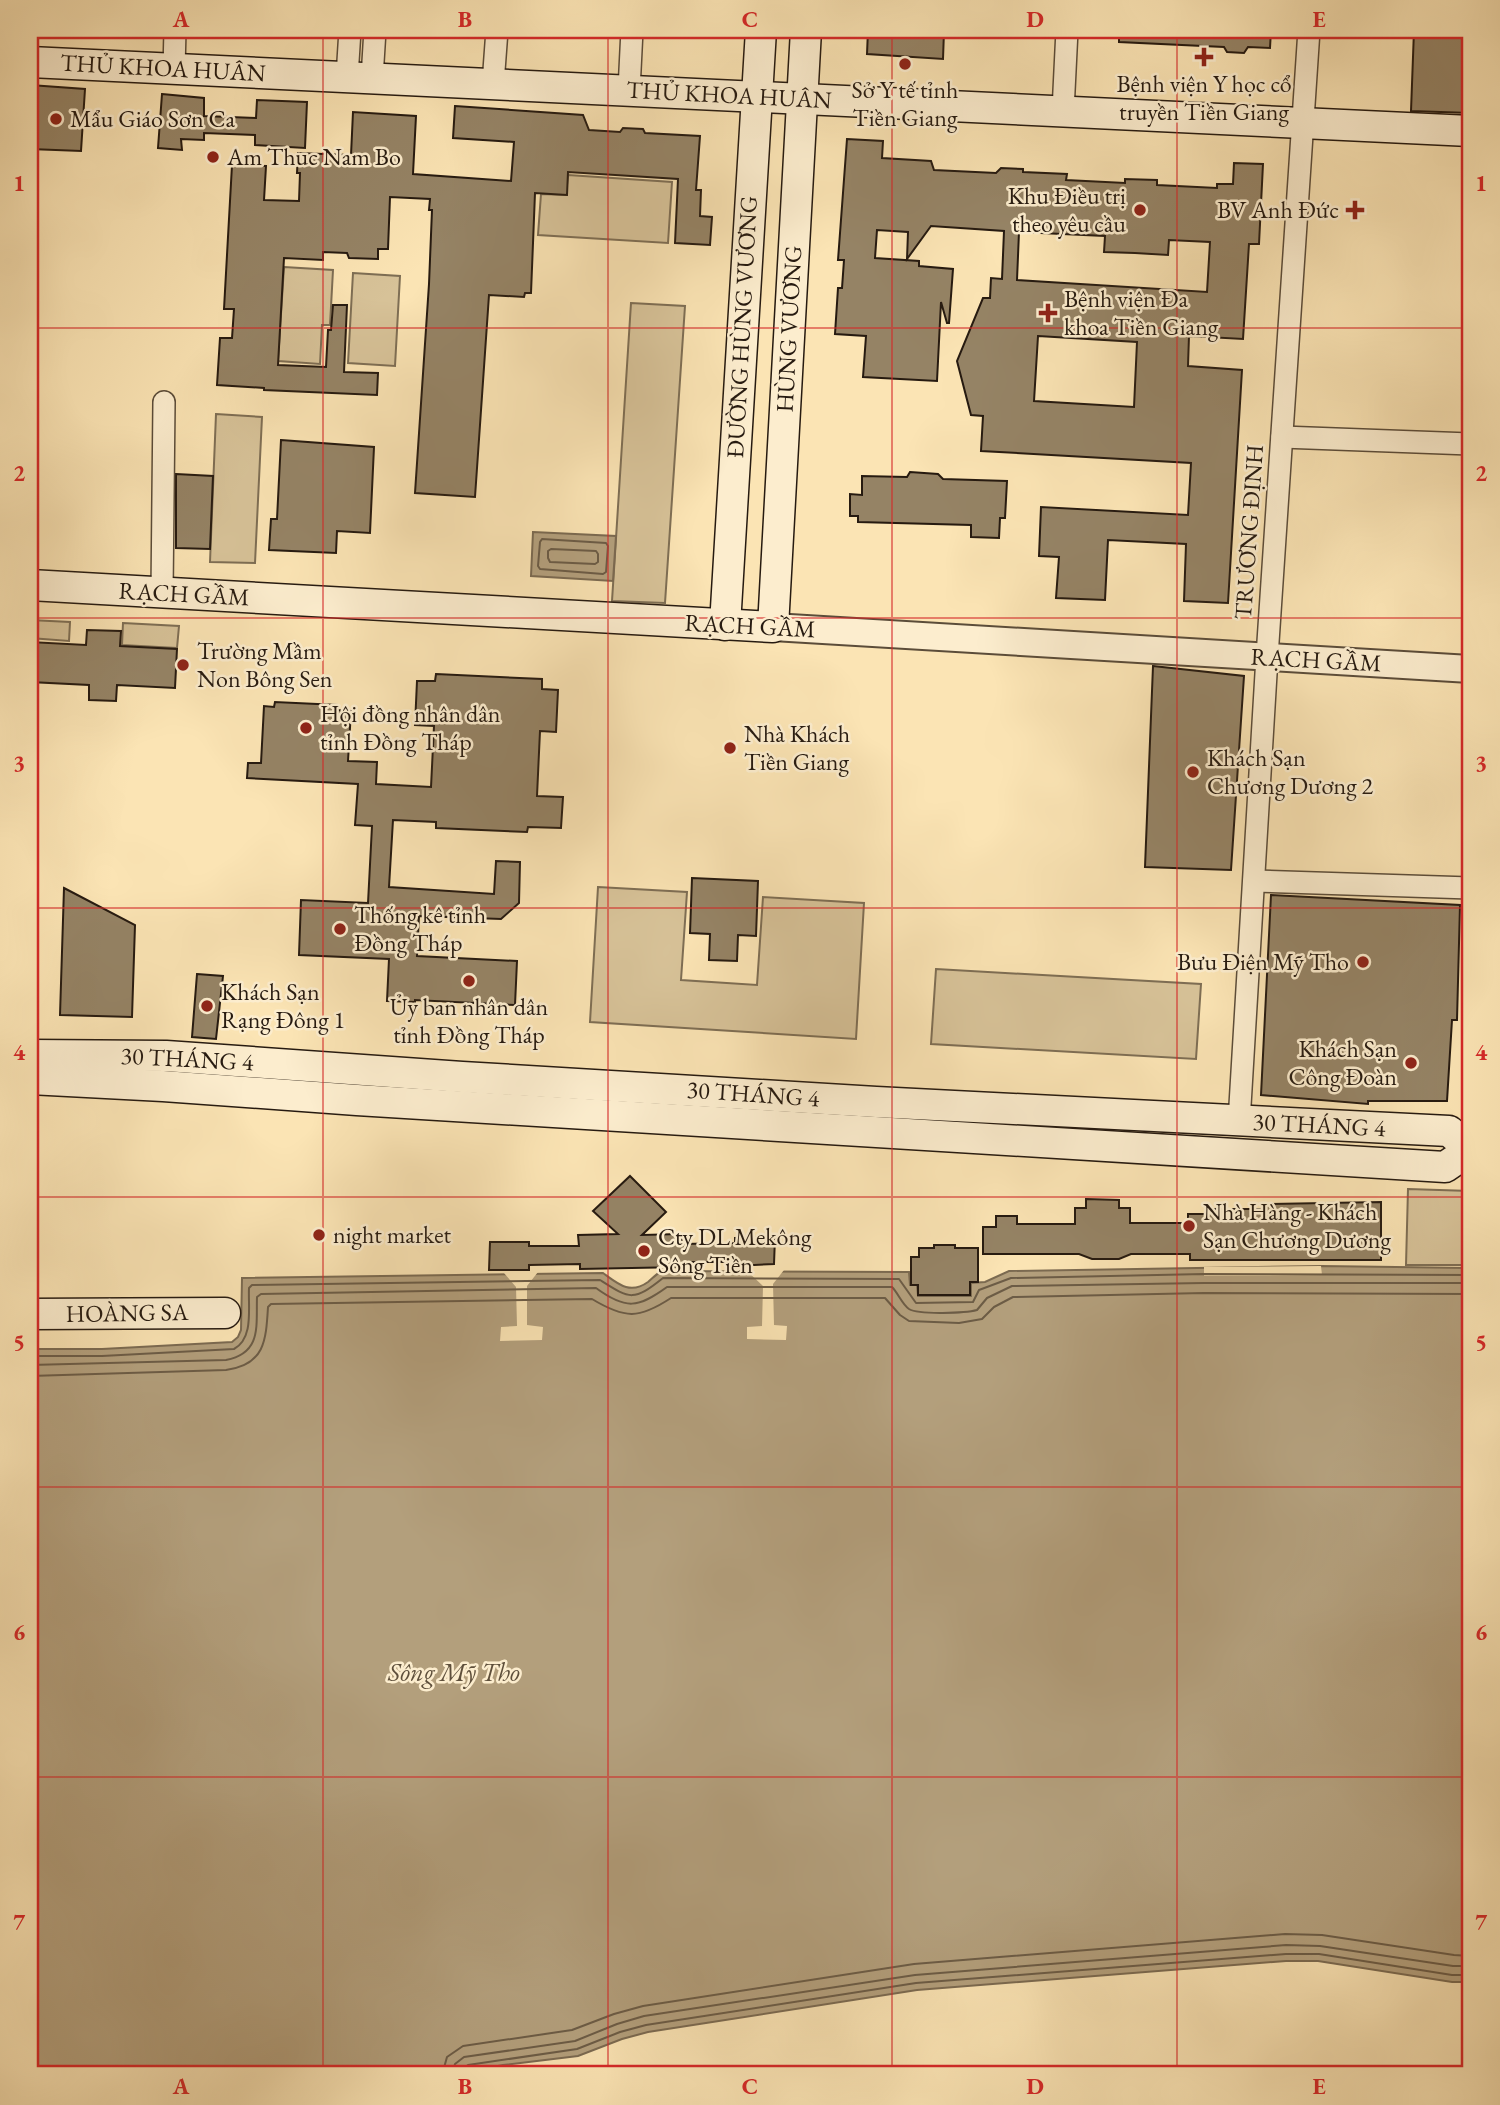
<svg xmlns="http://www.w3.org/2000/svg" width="1500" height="2105" font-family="'EB Garamond',serif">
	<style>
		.green { fill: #d7c298; stroke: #7e6e54; stroke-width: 2 }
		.water { fill: #b39f7c; stroke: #7b6a51; stroke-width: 2 }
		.pier { fill: #fbe4b4 }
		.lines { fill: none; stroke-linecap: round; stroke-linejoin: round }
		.shore { stroke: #6c5c46; stroke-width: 2 }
		.building { fill: #958365; stroke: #261a10; stroke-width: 2; fill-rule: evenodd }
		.minor-casing { stroke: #5b4c39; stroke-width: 24 }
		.tertiary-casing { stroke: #5b4c39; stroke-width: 30 }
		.secondary-casing { stroke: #261a10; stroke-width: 33 }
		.minor { stroke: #fcedce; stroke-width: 21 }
		.tertiary { stroke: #fcedce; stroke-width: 26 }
		.secondary { stroke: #fcedce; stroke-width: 30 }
		.grid { fill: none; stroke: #d62828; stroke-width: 2; stroke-opacity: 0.55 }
		.poi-dot { fill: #8f2418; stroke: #fcedce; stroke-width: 2.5 }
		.labels { text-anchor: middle; stroke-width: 5; stroke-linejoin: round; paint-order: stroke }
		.street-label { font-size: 24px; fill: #261a10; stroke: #fcedce }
		.poi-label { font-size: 24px; fill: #261a10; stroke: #fcedce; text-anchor: start }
		.water-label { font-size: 26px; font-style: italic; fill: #5e4f3b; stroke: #fcedce }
		.neatline { fill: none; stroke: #d62828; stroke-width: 2.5 }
		.grid-label { font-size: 23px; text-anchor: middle; font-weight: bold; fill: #d62828 }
	</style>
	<rect width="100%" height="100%" fill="#fbe4b4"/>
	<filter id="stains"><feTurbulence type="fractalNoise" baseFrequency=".00286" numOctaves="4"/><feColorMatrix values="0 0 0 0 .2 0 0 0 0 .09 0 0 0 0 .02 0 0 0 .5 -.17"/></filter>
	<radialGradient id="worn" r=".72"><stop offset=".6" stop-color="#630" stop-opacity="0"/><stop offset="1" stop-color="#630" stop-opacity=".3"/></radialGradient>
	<g class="green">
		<path d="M568,175L672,182L668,243L538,235L541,194L566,195Z"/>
		<path d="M284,267L333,270L330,325H322L320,364L278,361Z"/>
		<path d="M353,273L400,276L395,366L348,363Z"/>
		<path d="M631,303L685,306L665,603L612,601Z"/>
		<path d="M216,414L262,417L255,563L210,562Z"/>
		<path d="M30,620L70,622L69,641L30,638Z"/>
		<path d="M123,623L179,626L177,648L122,645Z"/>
		<path d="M598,887L687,892L681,980L757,985L763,897L864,903L856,1039L590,1022Z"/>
		<path d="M936,969L1201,984L1196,1059L931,1044Z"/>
		<path d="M1408,1189L1470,1191V1265H1406Z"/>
	</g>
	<g class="water">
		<path d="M533,532L616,536L613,581L531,576Z"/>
		<path d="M1321,1266L1470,1268V1982H1452L1318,1961H1286L917,1990L648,2032L622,2039L578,2056L503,2065L451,2075H30V1349H102L232,1342L238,1337L241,1330L242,1278L603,1273C618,1284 630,1295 648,1282C653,1278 656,1274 662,1271L909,1272L910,1285H917L918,1296H971V1283L985,1282L1009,1271Z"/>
	</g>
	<g class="pier">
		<path d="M1321,1266L1322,1275L1204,1276V1267Z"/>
		<path d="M746,1270H784L773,1284L774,1325L787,1326L786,1340L747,1339V1327L762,1326L763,1286Z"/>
		<path d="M538,1272L527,1286V1325L543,1327L542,1340L500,1341L501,1327L517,1326L516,1287L504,1273Z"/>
	</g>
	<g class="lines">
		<g class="shore">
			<path d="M542,539L606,543L608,546L606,572L603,574L540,569L538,566L540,542Z"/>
			<path d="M551,549L596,551L598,554V562L595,564L550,562L548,558V551Z"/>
			<path d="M30,1356H102L234,1349C254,1338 248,1308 249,1288L252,1285L600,1280C630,1299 633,1302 663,1278L899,1279L916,1303L973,1302L979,1290L1011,1278L1204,1274L1470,1275"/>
			<path d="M30,1365L226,1360C262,1353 256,1326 257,1297L261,1294L596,1288C626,1310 638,1308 667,1287H892C898,1293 902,1304 909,1309C919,1315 966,1313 977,1310L987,1298L1012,1286L1204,1283H1470"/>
			<path d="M30,1376L226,1370C265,1365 266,1340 268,1307L271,1304L592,1299C625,1319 639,1319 671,1298H885L900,1315L909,1321L959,1323L982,1319L994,1307L1013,1297L1204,1293L1470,1294"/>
			<path d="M442,2075L447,2057L463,2046L572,2030L614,2014L643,2006L914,1964L1285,1934L1322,1935L1454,1955L1470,1956"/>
			<path d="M452,2075L455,2064L464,2057L575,2041L617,2024L644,2016L915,1975L1286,1945L1320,1946L1453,1966H1470"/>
			<path d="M461,2075L462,2069L468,2065L577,2049L620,2032L646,2025L916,1983L1286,1954H1319L1452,1975H1470"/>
		</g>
	</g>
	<g class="building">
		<path d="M868,30L944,31L943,59L867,54Z"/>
		<path d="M1119,30H1271L1270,48L1248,47L1244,53L1227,52L1224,47L1119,42Z"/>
		<path d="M1414,30H1470V113L1411,111Z"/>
		<path d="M30,85L85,89L81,151L30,149Z"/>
		<path d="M162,94L204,98V116L256,118L257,100L307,102L305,148L255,145V135L204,133V140L181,139L182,150L158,148Z"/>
		<path d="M455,106L583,115L589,130L620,132L623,128L643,129L645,133L700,136L696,190H701L700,216L712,217L710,245L675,243L678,179L568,172L567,195L535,193L531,293H525L524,297L489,295L475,497L415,493L429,284L432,210H429L430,199L390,197L388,249H378V259L349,258L347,253L323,252V260L284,258L278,365L326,367L328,330H331L333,305H347L344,372L378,373L377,395L264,390V388L217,385L220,338H232L234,309H224L232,165L266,166L264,200L299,201L300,173H297L298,153L351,155L353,112L416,116L413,174L511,181L514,142L453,138Z"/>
		<path d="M847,139L883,141L882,158L931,161L934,170L996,173L1001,168L1023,169V172L1067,174L1066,180L1125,183V179L1157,180V185L1217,188V184H1233L1234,163L1263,164L1259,244H1249L1243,339L1189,336L1188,366L1242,370L1228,603L1184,601L1186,544L1108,540L1105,600L1056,598L1059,557L1039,556L1041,507L1188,515L1191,463L981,451L983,416L971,415L957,361L983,298H990L991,278L1002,279L1004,231L931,226L907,259L908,232L877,230L875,258L919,261V266L953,269L949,323H947L941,302L937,381L863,377L866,336L835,334L838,288H842L844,260H838ZM1019,232L1105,236L1104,252L1135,253L1168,255L1169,240L1210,242L1207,292L1017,280ZM1038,336L1137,342L1134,407L1034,401Z"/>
		<path d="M281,440L374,447L370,533L337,531L336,553L269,550L271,519H277Z"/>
		<path d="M910,472L938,474L943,479L1007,481L1005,518H1000L999,538L971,537V525L858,522V516H850V494L862,495V476L907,477Z"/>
		<path d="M176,474L213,476L210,549L176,548Z"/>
		<path d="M87,630L121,631L120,646L177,649L175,688L117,685L116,701L89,700V685L30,682V642L86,645Z"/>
		<path d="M1153,666L1244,676L1231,870L1145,867Z"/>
		<path d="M436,674L542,679V689L558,690L556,732L540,731L537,796L563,797L561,828L528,827L527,832L436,828V822L393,820L389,887L494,894L496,861L520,862L519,903L501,919L419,916L417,956L517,961L515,1005L415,1000V1002L387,1001L389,959L299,955L301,900L368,903L372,826L355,825L358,784L247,778L248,763H261L264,706L274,707L275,702L338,705V710L351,711L348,761L377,762L376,784L431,787L434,726L415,725L417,681H435Z"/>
		<path d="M692,878L758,881L756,936L738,935L737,961L709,960L710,934L690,933Z"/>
		<path d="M64,888L135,925L132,1017L60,1015Z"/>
		<path d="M1271,895L1460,905L1457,1020H1452L1447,1101H1368V1104L1261,1095Z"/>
		<path d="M197,974L223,976L216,1039L192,1037Z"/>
		<path d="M630,1176L666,1212L642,1235L681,1234L682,1244L735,1243V1238L775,1237L774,1264L735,1266V1262H683V1267L580,1269V1264L529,1265V1270H489L490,1242H529V1246H579L578,1235L618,1234L593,1211Z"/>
		<path d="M1086,1199L1119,1200V1208H1130V1223H1188V1214H1205V1209H1265V1204L1381,1202V1260H1190V1254H1131L1119,1259H1092L1079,1254H983V1227H996V1216H1017V1224H1075V1208H1086Z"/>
		<path d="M934,1245H955V1248H978V1282H970V1295H918V1285H911V1257H919V1248H934Z"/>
	</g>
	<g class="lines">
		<defs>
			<g id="minor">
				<path d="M174,69L175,30"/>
				<path d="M347,77L350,30"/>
				<path d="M372,78L375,30"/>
				<path d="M493,84L497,30"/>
				<path d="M629,90L632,30"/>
				<path d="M1063,111L1067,30"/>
				<path d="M1282,437L1470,444"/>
				<path d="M162,593L164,402"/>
				<path d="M1254,881L1470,888"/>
				<path d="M1239,1122L1267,657L1309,30"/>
			</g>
			<path id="tertiary" d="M773,627L1470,669"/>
			<g id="secondary">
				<path d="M30,62L1470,131"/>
				<path d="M30,585L773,627L806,30"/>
				<path d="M725,625L761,30"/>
				<path d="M30,1055L166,1056L462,1077L876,1102L1449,1131L1470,1149"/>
				<path d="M30,1079L163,1086L357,1100L1445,1167L1470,1150"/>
				<path d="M30,1314L225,1313"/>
			</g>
		</defs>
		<use href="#minor" class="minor-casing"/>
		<use href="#tertiary" class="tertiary-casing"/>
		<use href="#secondary" class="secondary-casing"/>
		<use href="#minor" class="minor"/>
		<use href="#tertiary" class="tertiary"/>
		<use href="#secondary" class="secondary"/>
	</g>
	<path class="grid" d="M323,30V2075M608,30V2075M892,30V2075M1177,30V2075M30,328H1470M30,618H1470M30,908H1470M30,1197H1470M30,1487H1470M30,1777H1470"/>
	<g class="poi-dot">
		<path d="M1200.5 46.5h7v7h7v7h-7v7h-7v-7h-7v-7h7z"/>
		<circle cx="905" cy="64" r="7"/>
		<circle cx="56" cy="119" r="7"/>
		<circle cx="213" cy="157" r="7"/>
		<circle cx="1140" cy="210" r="7"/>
		<path d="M1351.5 199.5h7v7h7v7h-7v7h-7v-7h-7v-7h7z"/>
		<path d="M1044.5 302.5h7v7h7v7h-7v7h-7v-7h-7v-7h7z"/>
		<circle cx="183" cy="665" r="7"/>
		<circle cx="306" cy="728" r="7"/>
		<circle cx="730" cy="748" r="7"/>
		<circle cx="1193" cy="772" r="7"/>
		<circle cx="340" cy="929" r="7"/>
		<circle cx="1363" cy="962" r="7"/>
		<circle cx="469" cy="981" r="7"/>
		<circle cx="207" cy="1006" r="7"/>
		<circle cx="1411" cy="1063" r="7"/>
		<circle cx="1189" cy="1226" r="7"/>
		<circle cx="319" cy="1235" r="7"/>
		<circle cx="644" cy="1251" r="7"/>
	</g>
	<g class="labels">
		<g class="street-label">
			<text transform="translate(163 68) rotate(3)" y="8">THỦ KHOA HUÂN</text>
			<text transform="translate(729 95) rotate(3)" y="8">THỦ KHOA HUÂN</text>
			<text transform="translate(742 327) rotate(-87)" y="8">ĐƯỜNG HÙNG VƯƠNG</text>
			<text transform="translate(789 329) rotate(-87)" y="8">HÙNG VƯƠNG</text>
			<text transform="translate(1249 532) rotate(-86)" y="8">TRƯƠNG ĐỊNH</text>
			<text transform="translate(184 594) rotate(3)" y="8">RẠCH GẦM</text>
			<text transform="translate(750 626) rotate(3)" y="8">RẠCH GẦM</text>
			<text transform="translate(1316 660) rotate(3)" y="8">RẠCH GẦM</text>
			<text transform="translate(187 1059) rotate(3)" y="8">30 THÁNG 4</text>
			<text transform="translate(753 1094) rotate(4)" y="8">30 THÁNG 4</text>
			<text transform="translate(1319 1125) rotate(3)" y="8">30 THÁNG 4</text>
			<text transform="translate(127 1313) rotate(-1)" y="8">HOÀNG SA</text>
		</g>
		<g class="poi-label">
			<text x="1204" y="92" text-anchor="middle">Bệnh viện Y học cổ<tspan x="1204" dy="28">truyền Tiền Giang</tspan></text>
			<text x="905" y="98" text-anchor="middle">Sở Y tế tỉnh<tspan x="905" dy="28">Tiền Giang</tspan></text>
			<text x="70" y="127">Mẩu Giáo Sơn Ca</text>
			<text x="227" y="165">Am Thuc Nam Bo</text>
			<text x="1126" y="204" text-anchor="end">Khu Điều trị<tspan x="1126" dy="28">theo yêu cầu</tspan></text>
			<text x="1339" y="218" text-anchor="end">BV Anh Đức</text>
			<text x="1064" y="307">Bệnh viện Đa<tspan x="1064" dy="28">khoa Tiền Giang</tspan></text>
			<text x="197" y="659">Trường Mầm<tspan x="197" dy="28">Non Bông Sen</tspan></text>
			<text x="320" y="722">Hội đồng nhân dân<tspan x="320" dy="28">tỉnh Đồng Tháp</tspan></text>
			<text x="744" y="742">Nhà Khách<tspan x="744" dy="28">Tiền Giang</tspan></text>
			<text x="1207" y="766">Khách Sạn<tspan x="1207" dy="28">Chương Dương 2</tspan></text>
			<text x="354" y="923">Thống kê tỉnh<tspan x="354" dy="28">Đồng Tháp</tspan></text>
			<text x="1349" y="970" text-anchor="end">Bưu Điện Mỹ Tho</text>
			<text x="221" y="1000">Khách Sạn<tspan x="221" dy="28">Rạng Đông 1</tspan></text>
			<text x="469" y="1015" text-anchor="middle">Ủy ban nhân dân<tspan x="469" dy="28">tỉnh Đồng Tháp</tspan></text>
			<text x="1397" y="1057" text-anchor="end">Khách Sạn<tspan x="1397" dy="28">Công Đoàn</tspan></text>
			<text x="1203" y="1220">Nhà Hàng - Khách<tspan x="1203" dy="28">Sạn Chương Dương</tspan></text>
			<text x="333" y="1243">night market</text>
			<text x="658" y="1245">Cty DL Mekông<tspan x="658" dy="28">Sông Tiền</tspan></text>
		</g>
		<g class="water-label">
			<text x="454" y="1681">Sông Mỹ Tho</text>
		</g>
	</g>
	<rect width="1500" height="2105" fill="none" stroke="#fbe4b4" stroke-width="77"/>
	<rect x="38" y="38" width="1424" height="2028" class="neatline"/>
	<g class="grid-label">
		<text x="181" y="27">A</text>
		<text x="465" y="27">B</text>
		<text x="750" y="27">C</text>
		<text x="1035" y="27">D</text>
		<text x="1319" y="27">E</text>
		<text x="19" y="191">1</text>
		<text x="1481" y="191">1</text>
		<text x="19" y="481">2</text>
		<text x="1481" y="481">2</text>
		<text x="19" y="771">3</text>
		<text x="1481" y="771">3</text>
		<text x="19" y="1060">4</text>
		<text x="1481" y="1060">4</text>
		<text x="19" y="1350">5</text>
		<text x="1481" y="1350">5</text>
		<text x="19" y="1640">6</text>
		<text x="1481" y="1640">6</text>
		<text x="19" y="1930">7</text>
		<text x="1481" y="1930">7</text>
		<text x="181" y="2094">A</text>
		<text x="465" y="2094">B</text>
		<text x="750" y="2094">C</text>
		<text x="1035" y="2094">D</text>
		<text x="1319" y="2094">E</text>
	</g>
	<rect width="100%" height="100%" filter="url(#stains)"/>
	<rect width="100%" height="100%" fill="url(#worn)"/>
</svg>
